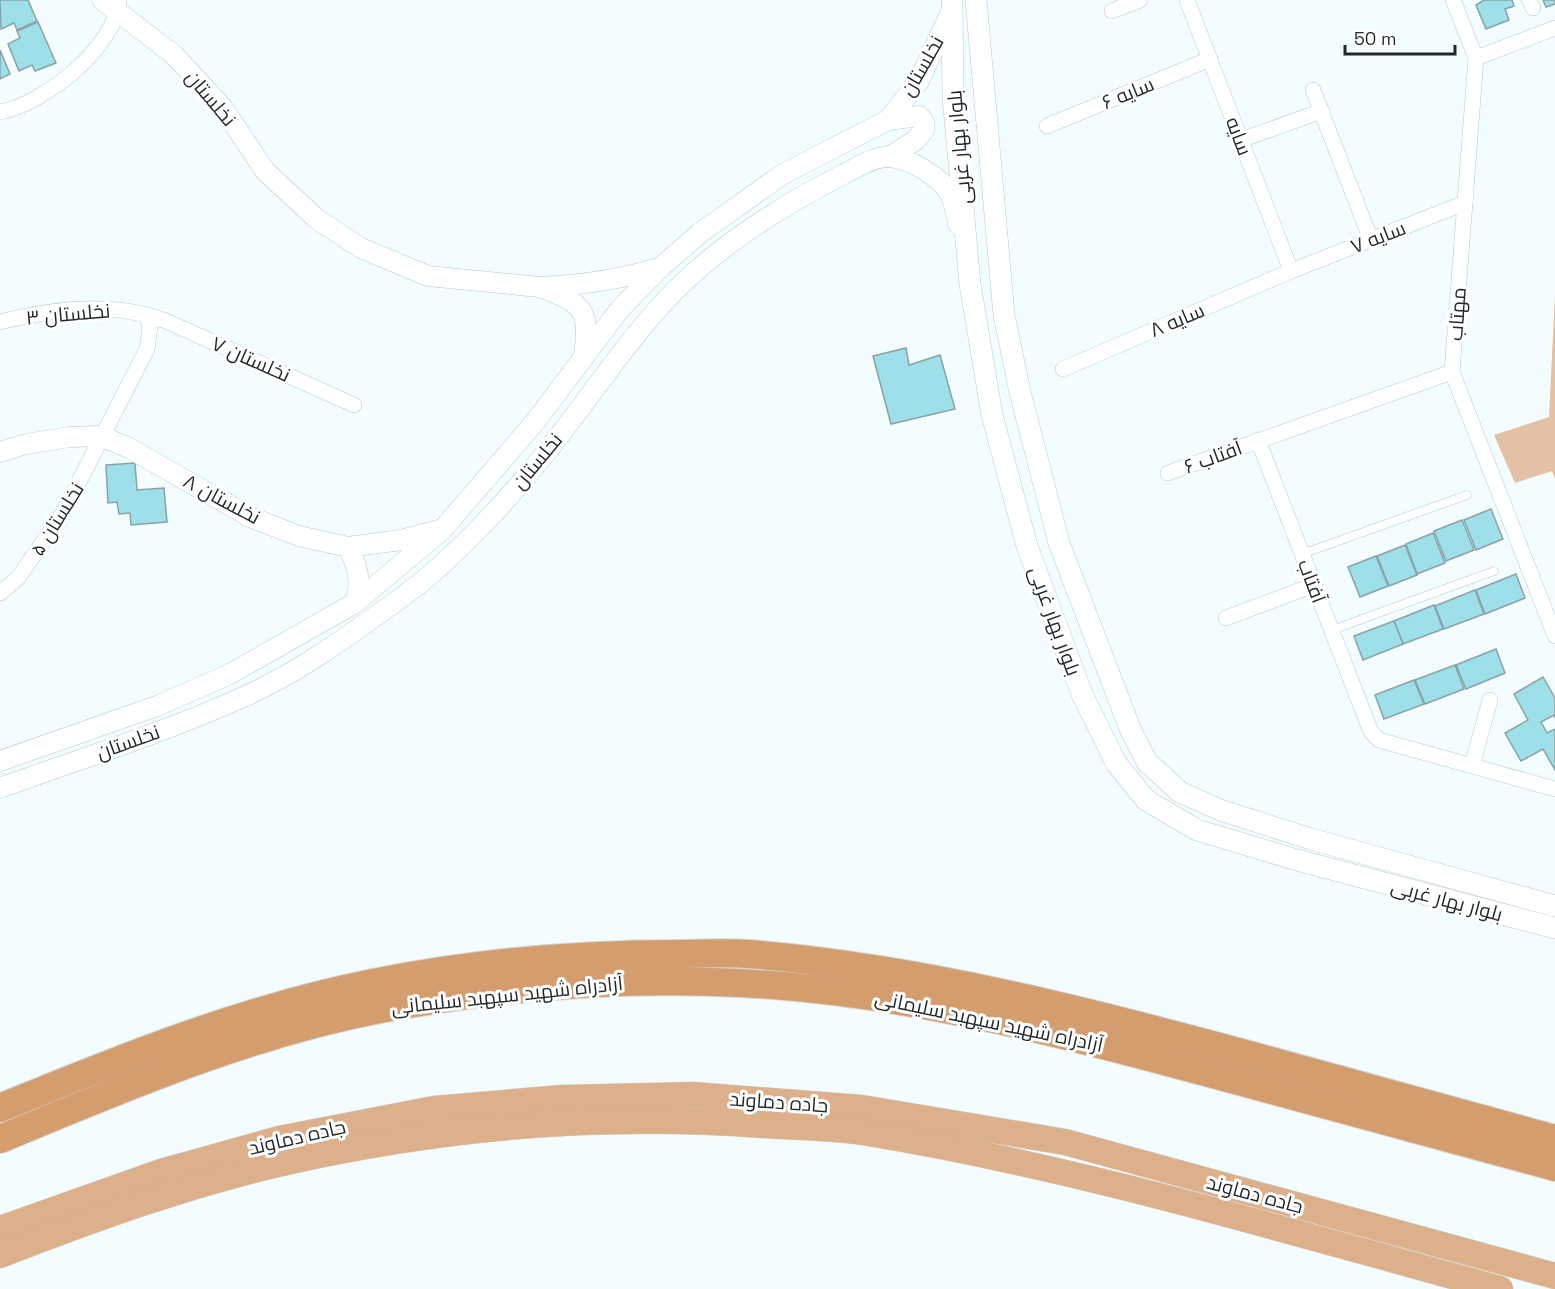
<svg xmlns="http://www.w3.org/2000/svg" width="1555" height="1289" font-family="'Space Grotesk',Cairo,sans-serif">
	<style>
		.green { fill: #e2c1a4 }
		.building { fill: #9de0e9; stroke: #8aa2a6; stroke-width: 1.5 }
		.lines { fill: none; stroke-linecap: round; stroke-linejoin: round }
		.service-casing { stroke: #b2cbcf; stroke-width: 9 }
		.minor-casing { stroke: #b2cbcf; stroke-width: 16 }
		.tertiary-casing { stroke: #b2cbcf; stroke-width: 21 }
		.secondary-casing { stroke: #b2cbcf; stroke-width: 22 }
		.trunk-casing { stroke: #d7d8d9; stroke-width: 27 }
		.motorway-casing { stroke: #d7d8d9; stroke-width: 30 }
		.service { stroke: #fff; stroke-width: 8 }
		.minor { stroke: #fff; stroke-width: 15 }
		.tertiary { stroke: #fff; stroke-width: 20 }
		.secondary { stroke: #fff; stroke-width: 21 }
		.trunk { stroke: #dcb08a; stroke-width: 26 }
		.motorway { stroke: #d39d6d; stroke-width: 28 }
		.labels { text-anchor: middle; stroke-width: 6; stroke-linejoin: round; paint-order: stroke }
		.street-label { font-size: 20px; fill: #1f292a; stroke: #fff }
	</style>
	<rect width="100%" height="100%" fill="#f3fdff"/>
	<path class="green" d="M1555,294V479L1552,471L1515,483L1494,435L1549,417Z"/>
	<g class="building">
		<path d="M0,0H28L37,21L17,30L14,23L1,29Z"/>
		<path d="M1484,0H1512L1514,6L1505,9L1509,20L1486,29L1476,5Z"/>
		<path d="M1543,0H1555V4L1546,7Z"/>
		<path d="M38,22L56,63L35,71L32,65L19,71L8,44L20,38L17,31Z"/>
		<path d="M0,50L10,74L0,79Z"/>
		<path d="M906,348L909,365L940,355L955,409L891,424L873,356Z"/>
		<path d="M135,463L137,490L164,488L167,522L131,525L130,513L119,514L117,502L108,503L106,465Z"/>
		<path d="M1491,509L1503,539L1476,550L1464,520Z"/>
		<path d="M1462,520L1474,550L1446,561L1434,531Z"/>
		<path d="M1433,533L1445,563L1417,574L1406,544Z"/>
		<path d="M1405,545L1417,575L1389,586L1377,556Z"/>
		<path d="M1376,556L1388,586L1360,597L1348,567Z"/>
		<path d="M1516,574L1525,598L1485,614L1476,590Z"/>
		<path d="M1475,590L1484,614L1444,629L1435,606Z"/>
		<path d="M1434,605L1443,629L1403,644L1394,621Z"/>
		<path d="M1394,621L1403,644L1363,660L1354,636Z"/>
		<path d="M1496,649L1505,673L1466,689L1456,665Z"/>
		<path d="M1455,665L1464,689L1425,704L1415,680Z"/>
		<path d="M1543,677L1555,698V718L1554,715L1541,722L1547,733L1555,729V770L1543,749L1521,761L1505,733L1528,720L1514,694Z"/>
		<path d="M1414,680L1424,704L1384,719L1375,695Z"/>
	</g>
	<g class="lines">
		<defs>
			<g id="service">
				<path d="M1302,554L1467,495"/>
				<path d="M1332,630L1494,571"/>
			</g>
			<g id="minor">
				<path d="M1187,0L1291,271"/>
				<path d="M1453,0L1476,58"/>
				<path d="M1529,0L1533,8"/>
				<path d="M1112,11L1140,0"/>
				<path d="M1555,28L1476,58L1452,372L1555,636"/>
				<path d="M1313,90L1371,240"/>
				<path d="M0,112C44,104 116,47 119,0"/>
				<path d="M1047,126L1210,59"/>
				<path d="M1241,140L1322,111"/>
				<path d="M147,315L166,321L354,405"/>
				<path d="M0,322C48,310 98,303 147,315L150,327L147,349L63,513L18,578L0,593"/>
				<path d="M1063,369L1291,271L1465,203"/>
				<path d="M1258,440L1371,732L1379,740L1555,789"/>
				<path d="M1168,473L1452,372"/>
				<path d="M1226,618L1314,585"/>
				<path d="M1472,766L1490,700"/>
			</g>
			<g id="tertiary">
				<path d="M102,0L173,54L223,108L265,171L318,220L361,248L428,276L540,287"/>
				<path d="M888,120L919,116L924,122V130L916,140L889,157"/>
				<path d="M584,354C591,308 581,303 540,287C581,285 619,280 658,268"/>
				<path d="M0,452L26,444L70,437L101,436L129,448L250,517L299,536L348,547L401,540L439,530"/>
				<path d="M348,547C358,567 362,581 355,603"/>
				<path d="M0,761L157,706L230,674L355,603L442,530L535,422L620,309L661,267L700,233L783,174L888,120L919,81L952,10"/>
				<path d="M0,788C80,759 163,733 241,698C300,672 354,632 406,594C450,562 506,502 540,460C583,408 619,351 665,301C715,247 779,207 844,174C857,168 874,156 889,157C909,158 941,177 950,194C955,203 956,215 958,224"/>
			</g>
			<g id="secondary">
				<path d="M952,0L953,97L970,284L992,415L1027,546L1082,694L1116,763L1146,800L1197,830L1297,860L1555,928"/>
				<path d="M976,0L1004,315L1020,392L1059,543L1131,731L1147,762L1180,792L1220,810L1311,839L1555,906"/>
			</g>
			<g id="trunk">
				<path d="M0,1229L161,1172L279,1139L434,1109L562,1098L693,1095L862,1108L1065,1142L1555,1276"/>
				<path d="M0,1255C93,1219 189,1184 286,1162C442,1127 602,1113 762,1125C795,1127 829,1127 862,1132C1078,1167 1289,1232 1500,1289"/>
			</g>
			<g id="motorway">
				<path d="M0,1108C122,1058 243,1009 373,983C473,963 575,954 677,954C700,954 725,952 749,954C921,968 1087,1011 1253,1056C1353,1084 1454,1111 1555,1139"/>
				<path d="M0,1139C123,1088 249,1034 380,1009C498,987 621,977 740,983C902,991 1059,1032 1213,1074C1327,1105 1441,1136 1555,1167"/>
			</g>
		</defs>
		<use href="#service" class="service-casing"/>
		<use href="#minor" class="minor-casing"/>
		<use href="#tertiary" class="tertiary-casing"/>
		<use href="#secondary" class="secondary-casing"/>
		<use href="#trunk" class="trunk-casing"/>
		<use href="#motorway" class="motorway-casing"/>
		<use href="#service" class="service"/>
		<use href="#minor" class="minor"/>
		<use href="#tertiary" class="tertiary"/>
		<use href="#secondary" class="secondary"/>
		<use href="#trunk" class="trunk"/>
		<use href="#motorway" class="motorway"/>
	</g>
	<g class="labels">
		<g class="street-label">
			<text transform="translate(922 66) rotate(-60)" y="7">نخلستان</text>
			<text transform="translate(1128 93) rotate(-22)" y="7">سایه ۶</text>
			<text transform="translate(211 98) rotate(50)" y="7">نخلستان</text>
			<text transform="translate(1239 136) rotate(69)" y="7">سایه</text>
			<text transform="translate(959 147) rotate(-95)" y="7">بلوار بهار غربی</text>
			<text transform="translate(1378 237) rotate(-21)" y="7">سایه ۷</text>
			<text transform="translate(68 314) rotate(-5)" y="7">نخلستان ۳</text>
			<text transform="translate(1457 314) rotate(-86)" y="7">مهتاب</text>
			<text transform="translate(1177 320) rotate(-23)" y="7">سایه ۸</text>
			<text transform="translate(251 359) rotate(24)" y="7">نخلستان ۷</text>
			<text transform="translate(1213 457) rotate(-20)" y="7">آفتاب ۶</text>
			<text transform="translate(537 461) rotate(-50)" y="7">نخلستان</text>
			<text transform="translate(222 499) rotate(28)" y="7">نخلستان ۸</text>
			<text transform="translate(57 519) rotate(-58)" y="7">نخلستان ۵</text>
			<text transform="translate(1312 581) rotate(69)" y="7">آفتاب</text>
			<text transform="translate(1055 621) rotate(70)" y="7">بلوار بهار غربی</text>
			<text transform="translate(128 742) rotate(-20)" y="7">نخلستان</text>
			<text transform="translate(1447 900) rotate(15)" y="7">بلوار بهار غربی</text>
			<text transform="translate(507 995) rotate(-6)" y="7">آزادراه شهید سپهبد سلیمانی</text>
			<text transform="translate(989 1021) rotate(12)" y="7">آزادراه شهید سپهبد سلیمانی</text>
			<text transform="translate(779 1102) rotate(4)" y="7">جاده دماوند</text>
			<text transform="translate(297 1137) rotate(-13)" y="7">جاده دماوند</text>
			<text transform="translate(1255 1194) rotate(15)" y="7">جاده دماوند</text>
		</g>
	</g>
	<path d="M1345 45v9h110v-9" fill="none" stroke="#1f292a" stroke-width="3"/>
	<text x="1354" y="45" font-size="18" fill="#1f292a" stroke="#ffffff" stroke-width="4.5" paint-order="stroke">50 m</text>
</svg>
